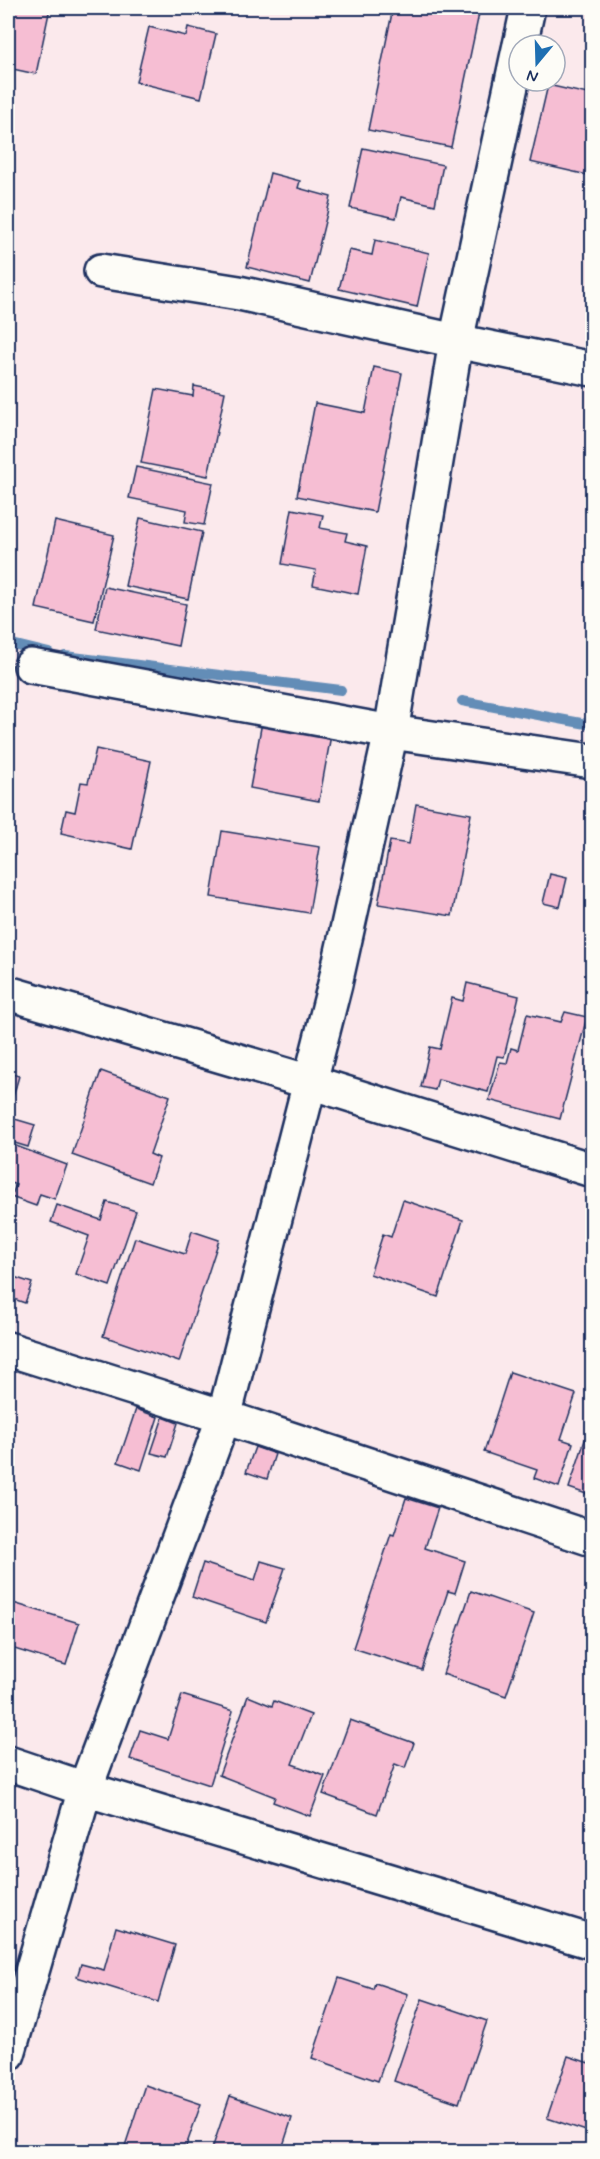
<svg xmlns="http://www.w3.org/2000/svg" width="600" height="2159" font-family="Mynerve,sans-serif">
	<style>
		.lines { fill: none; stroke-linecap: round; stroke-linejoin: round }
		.stream { stroke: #648db7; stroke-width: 10 }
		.building { fill: #f6bed3; stroke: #1b2f5e; stroke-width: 1.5 }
		.minor-casing { stroke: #1b2f5e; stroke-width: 38 }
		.minor { stroke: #fdfcf7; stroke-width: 33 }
	</style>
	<rect width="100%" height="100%" fill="#fbe9ec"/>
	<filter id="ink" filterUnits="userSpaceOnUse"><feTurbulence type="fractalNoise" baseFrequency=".0167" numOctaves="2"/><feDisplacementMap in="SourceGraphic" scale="12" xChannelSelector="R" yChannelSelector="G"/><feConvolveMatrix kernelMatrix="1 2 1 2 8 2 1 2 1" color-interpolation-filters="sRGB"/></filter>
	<g filter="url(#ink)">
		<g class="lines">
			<g class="stream">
				<path d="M8,643L49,653"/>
				<path d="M65,656L341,690"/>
				<path d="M462,701L592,725"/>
			</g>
		</g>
		<g class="building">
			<path d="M8,8H50L36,74L8,68Z"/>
			<path d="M393,8L480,9L451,147L368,130Z"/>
			<path d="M149,27L186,36L188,27L216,34L201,98L136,82Z"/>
			<path d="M548,85L592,95V176L530,162Z"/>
			<path d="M363,148L443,165L435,205L401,197L396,218L350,208Z"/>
			<path d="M270,173L300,181L298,188L331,197L310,283L247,267Z"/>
			<path d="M375,240L429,253L417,307L339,289L349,250L372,255Z"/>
			<path d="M374,367L402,373L375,512L297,496L315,403L365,413Z"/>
			<path d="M194,386L225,392L208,476L141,463L156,389L193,396Z"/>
			<path d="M136,467L213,483L204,525L185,522L187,510L129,498Z"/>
			<path d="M292,509L323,515L320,528L347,533L345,541L367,546L358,594L313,585L316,570L282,564Z"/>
			<path d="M140,518L202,532L188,599L125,586Z"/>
			<path d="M55,521L114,535L94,621L36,608Z"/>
			<path d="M105,587L186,604L178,646L96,629Z"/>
			<path d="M262,722L331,735L319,801L250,788Z"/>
			<path d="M96,749L151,761L132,849L61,833L66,810L75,812L81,782L88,783Z"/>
			<path d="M416,804L471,814L452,916L378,904L390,841L409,844Z"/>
			<path d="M222,831L320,847L309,913L211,897Z"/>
			<path d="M550,874L567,878L560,907L543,903Z"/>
			<path d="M467,983L519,996L504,1057L497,1056L488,1092L438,1079L435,1090L421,1087L430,1047L440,1049L452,998L463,1001Z"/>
			<path d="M565,1012L587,1017L560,1119L489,1100L500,1062L507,1063L511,1048L518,1050L527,1014L561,1022Z"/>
			<path d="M101,1071L170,1096L150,1154L159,1158L150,1183L72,1155Z"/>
			<path d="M8,1073L19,1076L8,1114Z"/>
			<path d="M8,1117L35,1125L28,1147L8,1141Z"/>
			<path d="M8,1143L67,1165L55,1199L40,1194L36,1206L11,1197L16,1185L8,1182Z"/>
			<path d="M403,1200L463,1220L438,1297L370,1274L383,1234L391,1237Z"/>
			<path d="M107,1202L136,1211L110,1286L76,1274L89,1236L51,1222L57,1205L101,1220Z"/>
			<path d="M192,1231L219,1240L179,1362L103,1336L135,1238L185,1254Z"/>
			<path d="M8,1275L32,1283L25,1303L8,1297Z"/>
			<path d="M510,1372L576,1394L561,1439L573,1443L559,1487L534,1478L537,1470L484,1452Z"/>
			<path d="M136,1409L158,1417L141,1470L118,1462Z"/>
			<path d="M163,1417L178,1423L167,1457L151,1453Z"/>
			<path d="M592,1419V1496L569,1488Z"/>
			<path d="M255,1447L275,1454L267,1479L246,1472Z"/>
			<path d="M406,1498L438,1508L425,1548L465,1561L455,1593L448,1591L422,1670L353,1648L391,1534L394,1535Z"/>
			<path d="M261,1561L285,1568L266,1622L192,1597L203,1563L255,1580Z"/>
			<path d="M471,1591L534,1613L506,1696L443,1674Z"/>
			<path d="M10,1602L79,1623L66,1665L8,1647V1611Z"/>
			<path d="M182,1695L233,1711L210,1785L130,1759L140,1730L168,1739Z"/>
			<path d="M248,1696L272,1706L274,1701L311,1715L292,1764L325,1776L310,1816L273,1802L275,1797L219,1775Z"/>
			<path d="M350,1720L414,1743L405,1768L395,1764L377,1814L323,1794Z"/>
			<path d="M116,1927L175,1945L158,2002L77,1977L81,1964L104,1970Z"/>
			<path d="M339,1978L373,1989L375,1983L408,1994L378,2081L312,2058Z"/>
			<path d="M422,1999L487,2021L459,2103L394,2081Z"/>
			<path d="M568,2056L592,2064V2133L547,2118Z"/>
			<path d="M145,2085L201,2104L184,2152H123Z"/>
			<path d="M230,2096L292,2118L281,2152H211Z"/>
		</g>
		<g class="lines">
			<defs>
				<g id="minor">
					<path d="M520,45L528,8"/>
					<path d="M101,271L239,293L456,341L592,369"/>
					<path d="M31,666L391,732L592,761"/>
					<path d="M8,993L310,1082L592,1170"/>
					<path d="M8,1349L224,1417L592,1539"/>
					<path d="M8,1763L85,1789L592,1942"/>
					<path d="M8,2054L85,1789L224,1417L310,1082L335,984L391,732L456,341L519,49"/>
				</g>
			</defs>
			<use href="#minor" class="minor-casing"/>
			<use href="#minor" class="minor"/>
		</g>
	</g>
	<rect width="600" height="2159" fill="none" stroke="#fdfcf7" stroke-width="30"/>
	<rect x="15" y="15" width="570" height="2129" fill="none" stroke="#1b2f5e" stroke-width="2" filter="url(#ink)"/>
	<g transform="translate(537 63) rotate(199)"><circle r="28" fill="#fdfcf7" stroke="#a3aaba" stroke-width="1.5"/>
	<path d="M0-4.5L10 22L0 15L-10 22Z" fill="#1f6fb2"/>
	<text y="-9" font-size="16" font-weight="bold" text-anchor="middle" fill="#1b2f5e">N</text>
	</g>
</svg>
